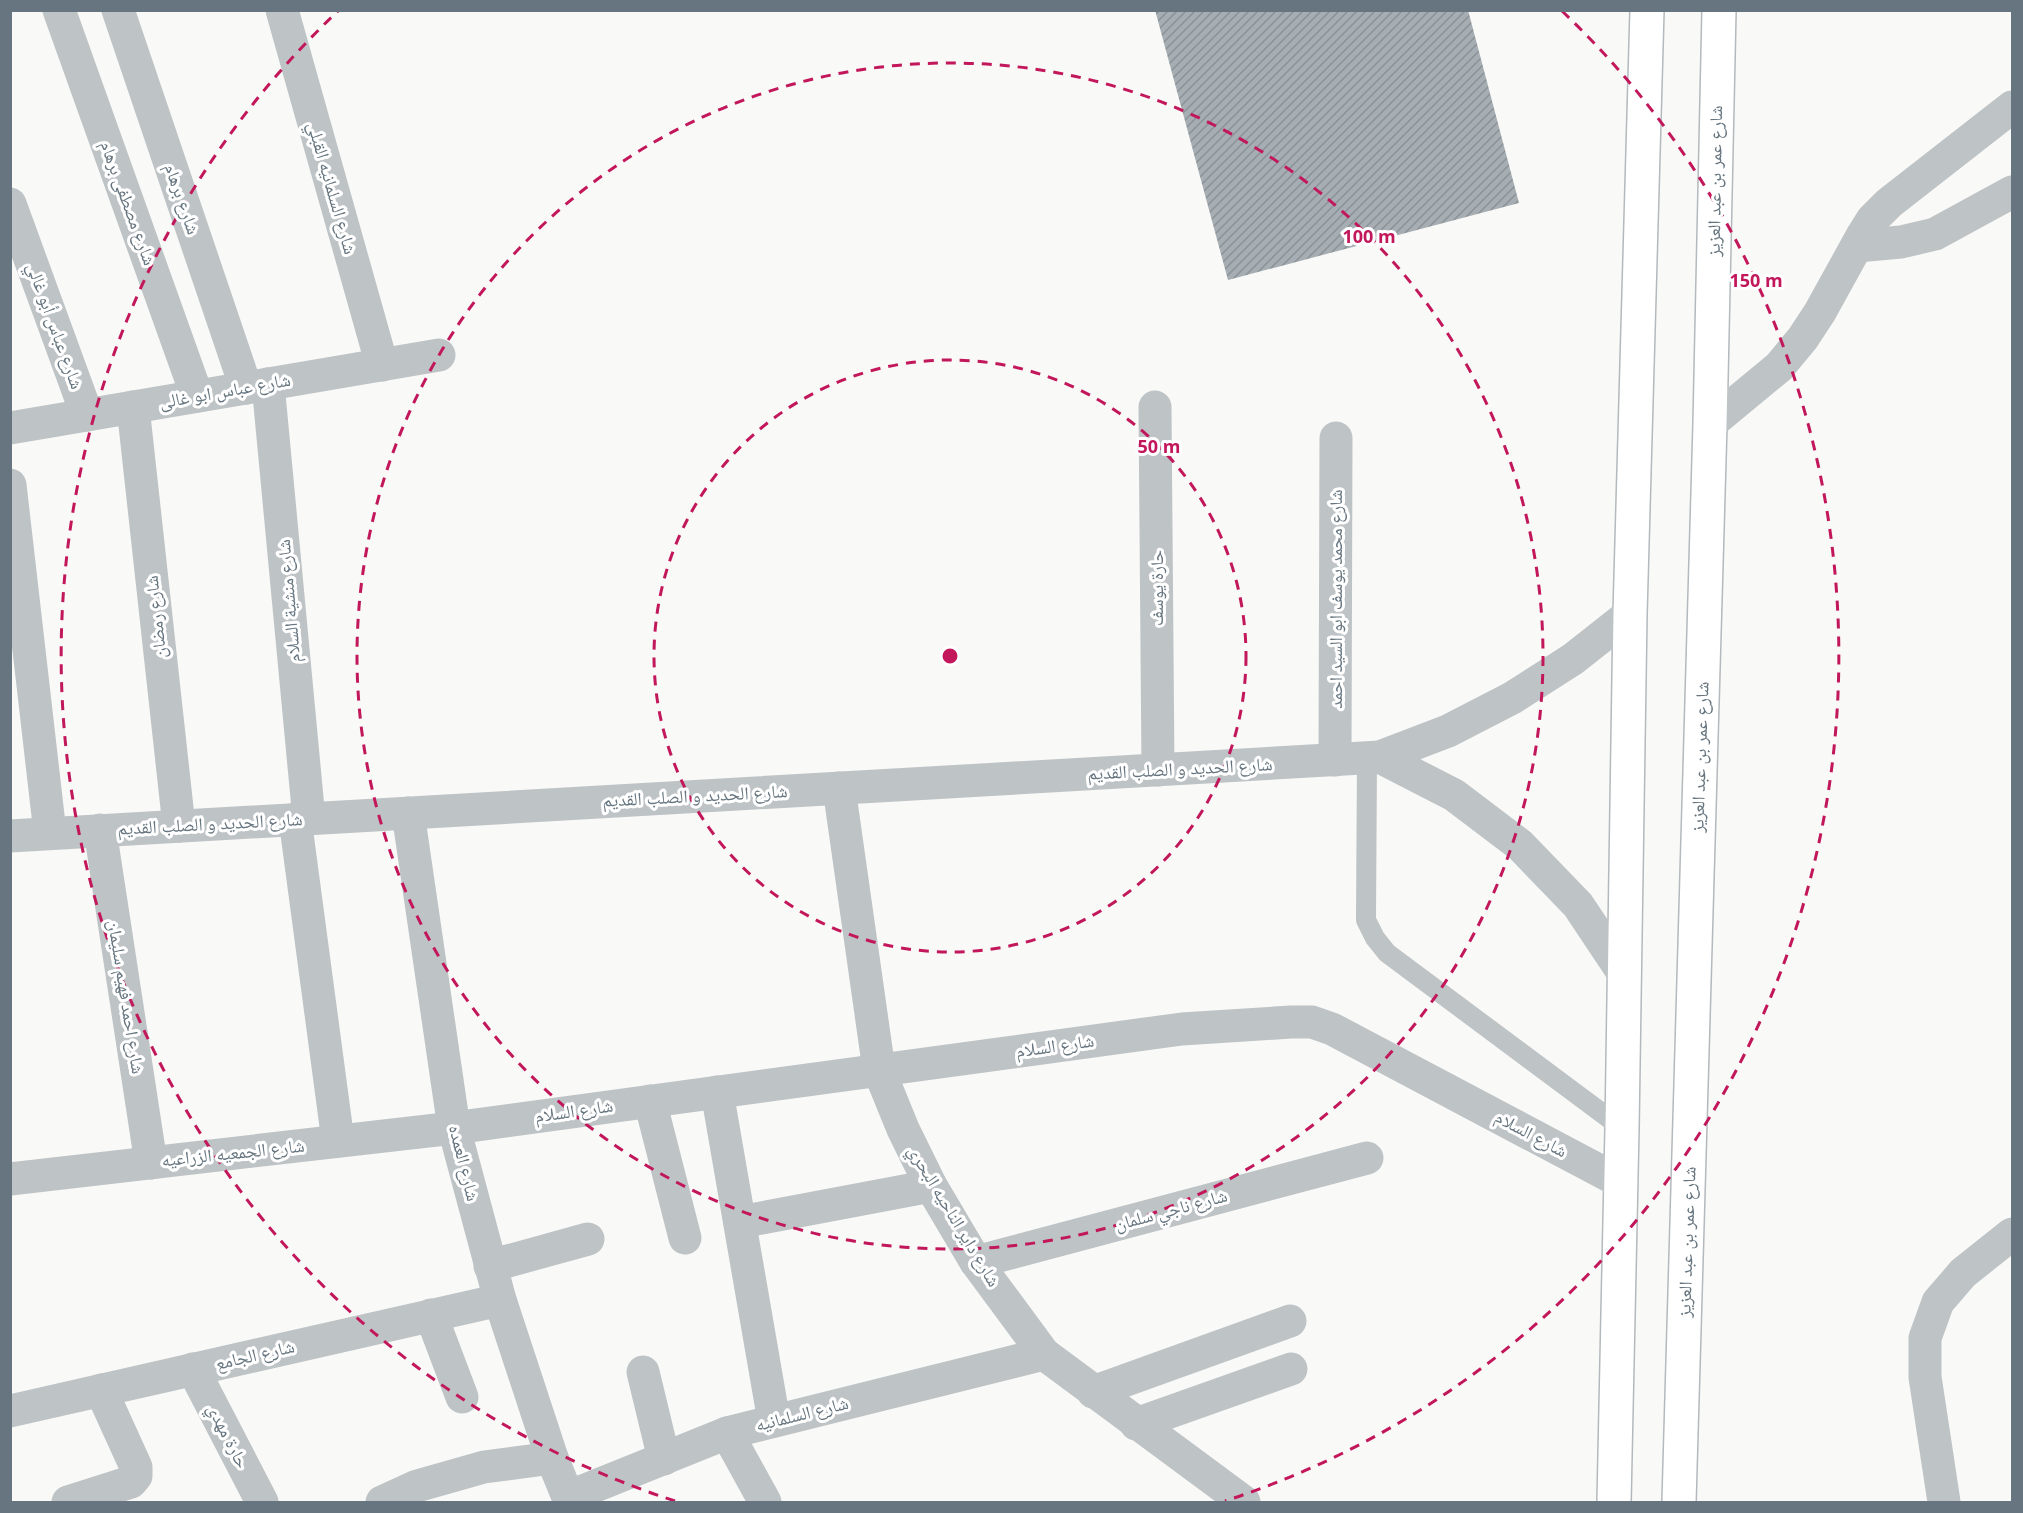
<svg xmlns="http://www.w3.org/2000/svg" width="2023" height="1513" font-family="'Open Sans','Noto Naskh Arabic',sans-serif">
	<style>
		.building { fill: url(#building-hatch) }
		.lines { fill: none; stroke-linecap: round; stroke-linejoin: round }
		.secondary-casing { stroke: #b3b9bd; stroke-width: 36 }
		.lane { stroke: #bec3c6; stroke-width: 20 }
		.street { stroke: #bec3c6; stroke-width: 33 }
		.secondary { stroke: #fff; stroke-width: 33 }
		.ring { fill: none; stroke: #c2185b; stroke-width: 3; stroke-dasharray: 10 8 }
		.labels { text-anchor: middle; stroke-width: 6; stroke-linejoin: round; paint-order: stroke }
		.street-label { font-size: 18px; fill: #66757f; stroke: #fff }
		.centre { fill: #c2185b; stroke: #fff; stroke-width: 3 }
		.ring-label { font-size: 18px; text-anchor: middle; font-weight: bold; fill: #c2185b; stroke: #fff; stroke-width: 6; stroke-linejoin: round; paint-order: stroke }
	</style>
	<defs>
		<pattern id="building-hatch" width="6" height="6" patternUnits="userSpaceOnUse" patternTransform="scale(1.5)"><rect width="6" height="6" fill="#a6aeb3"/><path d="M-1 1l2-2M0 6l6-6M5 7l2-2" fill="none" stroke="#8b9297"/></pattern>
	</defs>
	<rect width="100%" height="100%" fill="#f9f9f7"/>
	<path class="building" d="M1155,10H1468L1519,203L1228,280Z"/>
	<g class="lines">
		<defs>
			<g id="secondary">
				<path d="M1614,1502L1622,1128L1630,614L1647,10"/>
				<path d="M1679,1502L1710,424L1719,10"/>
			</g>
		</defs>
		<use href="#secondary" class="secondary-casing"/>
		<path class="lane" d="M1367,758L1366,920L1375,938L1387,953L1622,1128"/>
		<g class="street">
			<path d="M59,10L197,396"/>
			<path d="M118,10L246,388"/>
			<path d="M282,10L382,365"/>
			<path d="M10,204L87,415"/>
			<path d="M1857,246L1901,242L1935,234L2012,192"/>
			<path d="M268,384L309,819"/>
			<path d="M133,407L179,826"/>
			<path d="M1155,407L1158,770"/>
			<path d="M1710,424L1779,367L1803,338L1820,312L1862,236L1872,220L1889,203L2012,107"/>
			<path d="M10,428L439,355"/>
			<path d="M10,485L50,833"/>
			<path d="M1380,757L1454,795L1520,845L1578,905L1624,974"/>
			<path d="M1335,760L1336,438"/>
			<path d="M839,788L879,1070L903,1129L931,1186L976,1262L1044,1354L1244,1502"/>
			<path d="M408,813L454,1128L500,1300L552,1458L570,1502"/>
			<path d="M295,819L338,1141"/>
			<path d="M100,830L151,1163"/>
			<path d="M10,836L1380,757L1448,731L1512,698L1573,659L1630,614"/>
			<path d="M717,1092L774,1421"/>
			<path d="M650,1101L685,1238"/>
			<path d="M10,1179L454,1128L1182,1029L1291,1022H1312L1332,1029L1621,1182"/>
			<path d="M740,1222L931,1186"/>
			<path d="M976,1262L1367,1158"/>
			<path d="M490,1266L588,1239"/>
			<path d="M431,1315L462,1397"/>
			<path d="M193,1369L262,1502"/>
			<path d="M643,1372L664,1459"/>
			<path d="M1093,1392L1290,1321"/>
			<path d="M10,1411L500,1300"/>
			<path d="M1136,1424L1291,1369"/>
			<path d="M727,1433L765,1502"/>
			<path d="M568,1497L727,1433L1044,1354"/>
			<path d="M68,1502L131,1482L136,1476V1467L101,1390"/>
			<path d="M382,1502L417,1486L484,1467L552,1458"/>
			<path d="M1944,1502L1925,1377V1338L1938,1302L1963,1273L2012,1234"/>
		</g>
		<use href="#secondary" class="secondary"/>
	</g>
	<g class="ring">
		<circle cx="950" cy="656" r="296"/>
		<circle cx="950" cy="656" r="593"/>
		<path d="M675 1501A889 889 0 0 1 338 11M1562 11A889 889 0 0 1 1225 1501"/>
	</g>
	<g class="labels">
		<g class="street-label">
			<text transform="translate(1715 181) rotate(-89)" y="6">شارع عمر بن عبد العزيز</text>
			<text transform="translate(332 188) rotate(74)" y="6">شارع السلمانيه القبلي</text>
			<text transform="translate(182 199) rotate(71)" y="6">شارع برهام</text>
			<text transform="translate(128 203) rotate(70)" y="6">شارع مصطفى برهام</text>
			<text transform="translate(55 326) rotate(70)" y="6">شارع عباس أبو غالي</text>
			<text transform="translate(225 391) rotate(-10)" y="6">شارع عباس ابو غالى</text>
			<text transform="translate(1157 588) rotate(-90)" y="6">حارة يوسف</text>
			<text transform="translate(1336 599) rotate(-90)" y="6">شارع محمد يوسف ابو السيد احمد</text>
			<text transform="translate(289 601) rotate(-95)" y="6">شارع منشية السلام</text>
			<text transform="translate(156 617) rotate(-96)" y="6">شارع رمضان</text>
			<text transform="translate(1700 757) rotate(-88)" y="6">شارع عمر بن عبد العزيز</text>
			<text transform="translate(1180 769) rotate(-3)" y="6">شارع الحديد و الصلب القديم</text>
			<text transform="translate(695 796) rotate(-3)" y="6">شارع الحديد و الصلب القديم</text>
			<text transform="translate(210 824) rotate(-3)" y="6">شارع الحديد و الصلب القديم</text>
			<text transform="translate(126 997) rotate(81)" y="6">شارع احمد فهيم سليمان</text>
			<text transform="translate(1055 1046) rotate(-8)" y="6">شارع السلام</text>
			<text transform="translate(574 1111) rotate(-8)" y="6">شارع السلام</text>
			<text transform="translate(1531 1134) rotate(28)" y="6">شارع السلام</text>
			<text transform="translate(233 1153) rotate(-6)" y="6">شارع الجمعيه الزراعيه</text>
			<text transform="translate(464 1163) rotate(76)" y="6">شارع العمده</text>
			<text transform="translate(1171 1210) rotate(-15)" y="6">شارع ناجي سلمان</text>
			<text transform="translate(954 1216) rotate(59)" y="6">شارع داير الناحيه البحري</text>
			<text transform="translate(1687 1242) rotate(-88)" y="6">شارع عمر بن عبد العزيز</text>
			<text transform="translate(255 1355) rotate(-13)" y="6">شارع الجامع</text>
			<text transform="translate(802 1414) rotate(-14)" y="6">شارع السلمانيه</text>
			<text transform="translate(228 1436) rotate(63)" y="6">حارة مهدي</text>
		</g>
	</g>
	<circle cx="950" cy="656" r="9" class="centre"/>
	<g class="ring-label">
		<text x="1369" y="243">100 m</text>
		<text x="1756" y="287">150 m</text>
		<text x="1159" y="453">50 m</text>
	</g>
	<rect width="2023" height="1513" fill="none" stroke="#66757f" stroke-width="24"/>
</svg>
